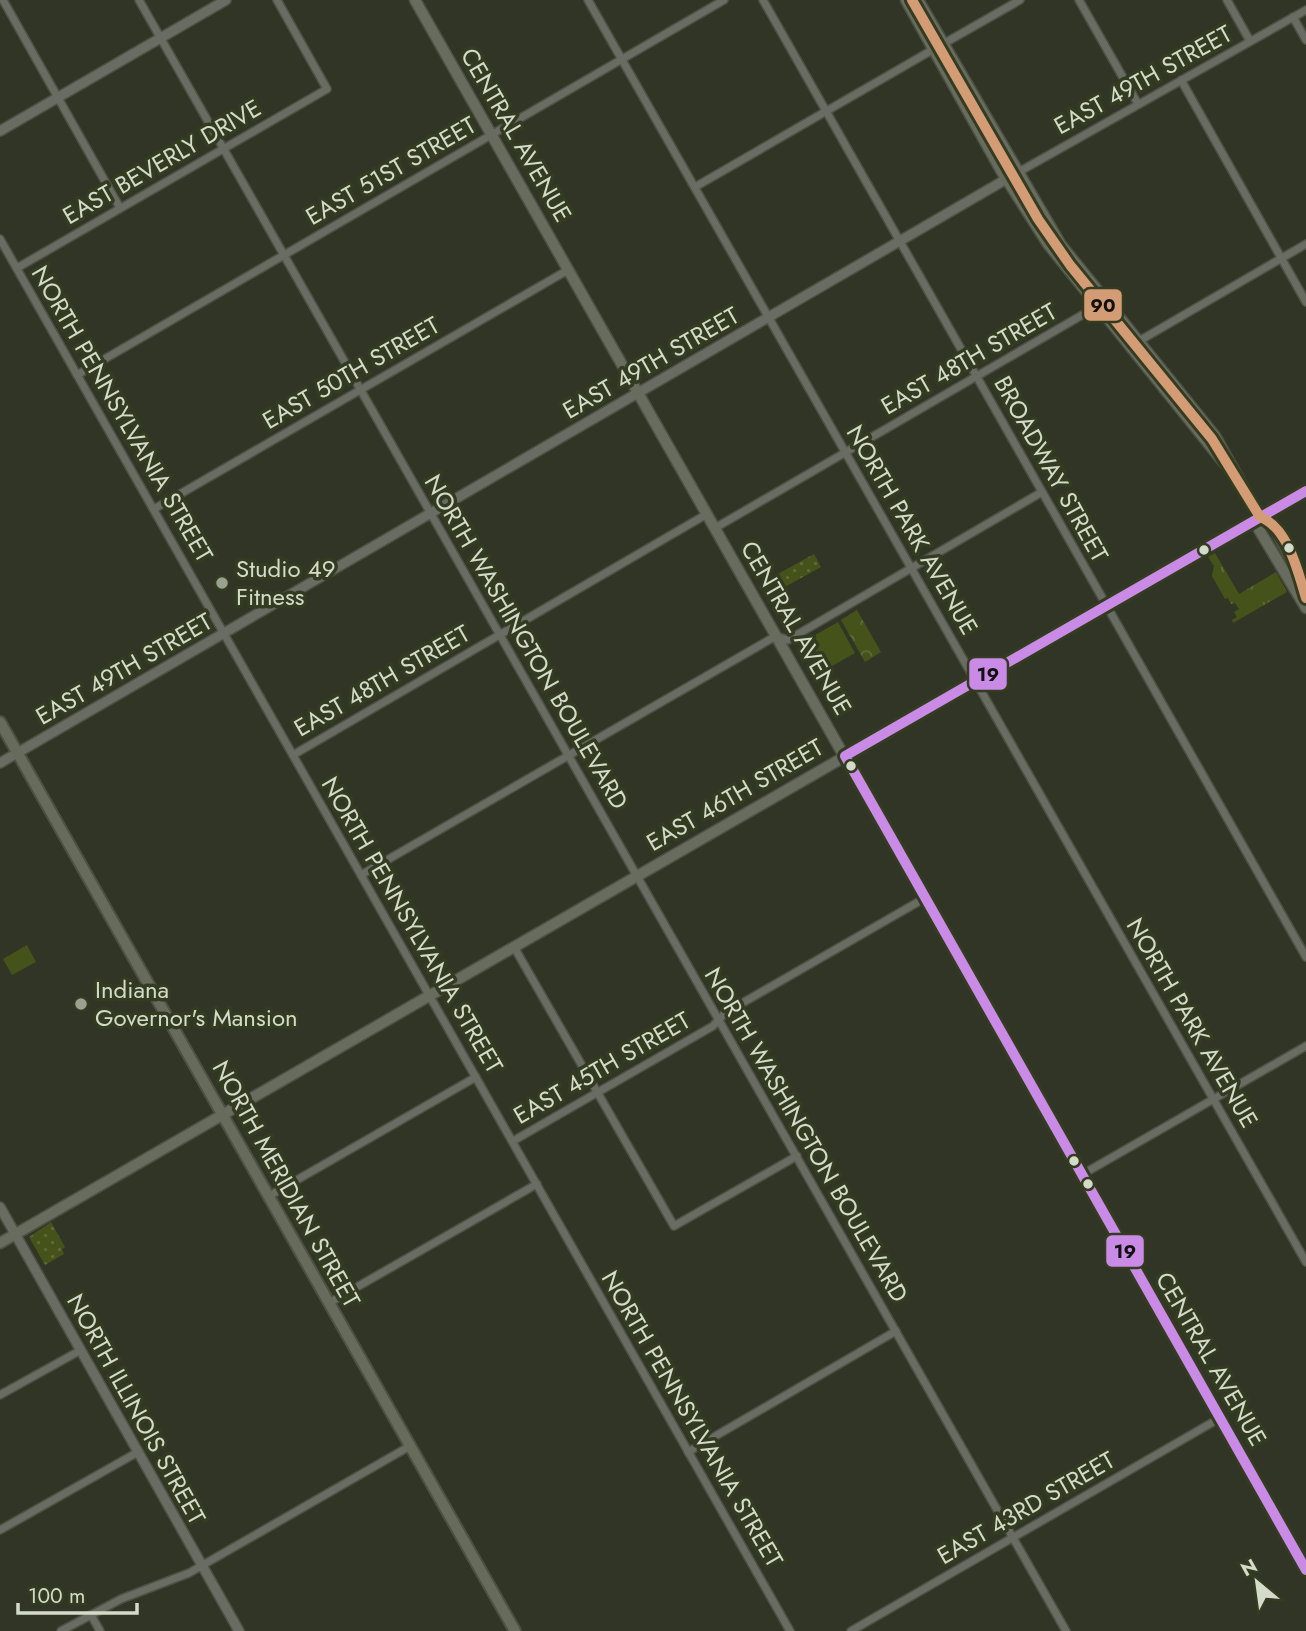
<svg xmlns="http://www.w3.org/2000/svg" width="1306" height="1631" font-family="Jost,sans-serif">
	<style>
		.grass { fill: url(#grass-tufts) }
		.park { fill: url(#park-crowns) }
		.garden { fill: url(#garden-dots) }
		.pitch { fill: #45531a }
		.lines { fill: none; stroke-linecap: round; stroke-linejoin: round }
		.minor-casing { stroke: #4d5144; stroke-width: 10 }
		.tertiary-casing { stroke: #4d5144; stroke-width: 12 }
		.secondary-casing { stroke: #4d5144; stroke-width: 13 }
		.primary-casing { stroke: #4d5144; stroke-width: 14 }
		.minor { stroke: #696c62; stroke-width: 7 }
		.tertiary { stroke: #696c62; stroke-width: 9 }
		.secondary { stroke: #676c5e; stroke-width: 10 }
		.primary { stroke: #676b5c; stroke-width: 10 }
		.bus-1-casing { stroke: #333b20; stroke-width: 16 }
		.bus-2-casing { stroke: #333b20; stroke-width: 16 }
		.bus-1 { stroke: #ca8be6; stroke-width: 10 }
		.bus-2 { stroke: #d39c74; stroke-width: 10 }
		.bus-dot { fill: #d5dbca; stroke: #333b20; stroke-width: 2.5 }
		.poi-dot { fill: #9ba191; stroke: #333b20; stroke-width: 2.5 }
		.labels { text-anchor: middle; stroke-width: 7; stroke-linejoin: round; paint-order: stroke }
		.street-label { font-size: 24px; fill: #d5dbca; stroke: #333b20 }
		.poi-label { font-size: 24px; fill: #d5dbca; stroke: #333b20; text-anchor: start }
		.line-badge { stroke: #333b20; stroke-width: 2.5 }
		.pale-badge-label { font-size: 19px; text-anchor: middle; font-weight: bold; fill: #111 }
	</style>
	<defs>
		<pattern id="grass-tufts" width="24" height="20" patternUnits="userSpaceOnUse" patternTransform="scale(1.75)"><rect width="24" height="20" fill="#45531a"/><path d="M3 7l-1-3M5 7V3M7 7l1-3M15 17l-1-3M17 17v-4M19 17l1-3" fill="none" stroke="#5f6b3a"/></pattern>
		<pattern id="park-crowns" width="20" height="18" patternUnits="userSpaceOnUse" patternTransform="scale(1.75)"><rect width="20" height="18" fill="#45531a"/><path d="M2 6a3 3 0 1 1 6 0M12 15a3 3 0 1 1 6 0" fill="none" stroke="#5f6b3a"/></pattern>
		<pattern id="garden-dots" width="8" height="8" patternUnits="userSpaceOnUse" patternTransform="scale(1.75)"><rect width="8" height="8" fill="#45531a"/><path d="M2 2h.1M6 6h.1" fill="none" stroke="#5f6b3a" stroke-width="1.8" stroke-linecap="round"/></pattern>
	</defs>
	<rect width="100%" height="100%" fill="#303526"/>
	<path class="grass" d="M1215,553L1239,594L1276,572L1287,592L1233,623L1232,620L1237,617L1234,612L1239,609L1235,603L1231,604L1228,598L1225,599L1212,576L1214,566L1208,557Z"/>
	<path class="park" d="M857,610L881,652L865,662L841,620Z"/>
	<g class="garden">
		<path d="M814,554L821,567L783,588L776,575Z"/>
		<path d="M51,1222L65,1247L62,1249L64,1254L45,1265L29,1237Z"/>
	</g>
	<g class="pitch">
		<path d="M838,622L855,653L820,673L803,642Z"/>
		<path d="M27,945L36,962L12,975L3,959Z"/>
	</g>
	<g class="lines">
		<defs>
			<g id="minor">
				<path d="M3,0L120,208"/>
				<path d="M139,0L1066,1631"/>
				<path d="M588,0L1306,1262"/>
				<path d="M763,0L1306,957"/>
				<path d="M1079,0L1138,104"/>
				<path d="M1227,0L1250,41"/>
				<path d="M1293,17L1306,40"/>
				<path d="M943,44L1020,0"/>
				<path d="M1181,80L1306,302"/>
				<path d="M1017,173L1306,10"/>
				<path d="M695,187L934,49"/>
				<path d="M0,239L790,1631"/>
				<path d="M17,268L327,89L277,0"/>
				<path d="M1139,341L1306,244"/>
				<path d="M77,375L724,0"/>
				<path d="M154,509L568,270"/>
				<path d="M715,528L1096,307"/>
				<path d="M293,755L707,514"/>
				<path d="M361,875L776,636L788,640L1042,492"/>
				<path d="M514,947L674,1226L797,1156"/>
				<path d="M513,1141L713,1026L725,1013L925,898"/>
				<path d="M1083,1174L1306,1046"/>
				<path d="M269,1196L476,1077"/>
				<path d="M329,1303L537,1184"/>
				<path d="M0,1395L81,1350"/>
				<path d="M688,1452L896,1331"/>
				<path d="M0,1530L138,1452"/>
				<path d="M91,1615L100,1631"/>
				<path d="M61,1631L121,1599L189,1573L410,1446"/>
				<path d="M851,1631L1220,1418"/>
			</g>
			<g id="tertiary">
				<path d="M0,131L226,0"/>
				<path d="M0,763L1017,173"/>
				<path d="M0,1207L239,1631"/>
			</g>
			<g id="secondary">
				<path d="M415,0L1306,1570"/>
				<path d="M906,0L1002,172L1048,244L1224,463"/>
				<path d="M918,0L1061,245L1215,436L1260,517L1271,521L1306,586"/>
				<path d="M1260,517L1258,528L1306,608"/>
				<path d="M0,1243L1306,491"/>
			</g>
			<path id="primary" d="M0,722L515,1631"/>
		</defs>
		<use href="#minor" class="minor-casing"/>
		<use href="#tertiary" class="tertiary-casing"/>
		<use href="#secondary" class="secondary-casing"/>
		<use href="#primary" class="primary-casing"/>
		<use href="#minor" class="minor"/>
		<use href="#tertiary" class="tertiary"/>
		<use href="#secondary" class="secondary"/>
		<use href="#primary" class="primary"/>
		<defs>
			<path id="bus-1" d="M1306,491L845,756L1306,1570"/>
			<path id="bus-2" d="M912,0L1038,219L1070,265L1212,439L1260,517C1288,527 1298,572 1306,598"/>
		</defs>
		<use href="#bus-1" class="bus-1-casing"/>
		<use href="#bus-2" class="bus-2-casing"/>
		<use href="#bus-1" class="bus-1"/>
		<use href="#bus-2" class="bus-2"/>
	</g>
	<g class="bus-dot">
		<circle cx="1289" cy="548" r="6"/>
		<circle cx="1204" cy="550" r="6"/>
		<circle cx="851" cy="766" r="6"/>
		<circle cx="1074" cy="1161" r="6"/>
		<circle cx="1088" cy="1184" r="6"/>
	</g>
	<g class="poi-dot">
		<circle cx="222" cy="583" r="7"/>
		<circle cx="81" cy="1004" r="7"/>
	</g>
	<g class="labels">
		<g class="street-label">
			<text transform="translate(1143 80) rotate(-29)" y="8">EAST 49TH STREET</text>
			<text transform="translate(516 135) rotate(60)" y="8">CENTRAL AVENUE</text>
			<text transform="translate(162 162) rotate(-30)" y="8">EAST BEVERLY DRIVE</text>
			<text transform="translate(391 171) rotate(-30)" y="8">EAST 51ST STREET</text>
			<text transform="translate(969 359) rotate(-30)" y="8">EAST 48TH STREET</text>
			<text transform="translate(651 363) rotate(-30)" y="8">EAST 49TH STREET</text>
			<text transform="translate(351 373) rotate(-30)" y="8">EAST 50TH STREET</text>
			<text transform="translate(122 414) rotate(60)" y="8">NORTH PENNSYLVANIA STREET</text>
			<text transform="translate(1051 469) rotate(61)" y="8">BROADWAY STREET</text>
			<text transform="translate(912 530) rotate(60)" y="8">NORTH PARK AVENUE</text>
			<text transform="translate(796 628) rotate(60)" y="8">CENTRAL AVENUE</text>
			<text transform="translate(526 642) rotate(60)" y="8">NORTH WASHINGTON BOULEVARD</text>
			<text transform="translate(124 669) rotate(-30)" y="8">EAST 49TH STREET</text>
			<text transform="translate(382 681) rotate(-30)" y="8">EAST 48TH STREET</text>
			<text transform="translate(735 795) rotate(-30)" y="8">EAST 46TH STREET</text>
			<text transform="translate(412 925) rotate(60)" y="8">NORTH PENNSYLVANIA STREET</text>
			<text transform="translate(1192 1023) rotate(60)" y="8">NORTH PARK AVENUE</text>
			<text transform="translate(602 1068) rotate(-30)" y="8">EAST 45TH STREET</text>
			<text transform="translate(806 1135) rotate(60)" y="8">NORTH WASHINGTON BOULEVARD</text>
			<text transform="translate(286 1184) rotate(61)" y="8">NORTH MERIDIAN STREET</text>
			<text transform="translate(1211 1359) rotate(60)" y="8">CENTRAL AVENUE</text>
			<text transform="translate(136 1409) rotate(61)" y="8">NORTH ILLINOIS STREET</text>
			<text transform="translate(692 1419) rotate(60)" y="8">NORTH PENNSYLVANIA STREET</text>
			<text transform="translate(1026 1508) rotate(-30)" y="8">EAST 43RD STREET</text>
		</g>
		<g class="poi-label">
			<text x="236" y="577">Studio 49<tspan x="236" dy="28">Fitness</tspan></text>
			<text x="95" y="998">Indiana<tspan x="95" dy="28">Governor's Mansion</tspan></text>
		</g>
	</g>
	<g class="line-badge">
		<rect x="1083" y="288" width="40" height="34" rx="7" fill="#d39c74"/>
		<rect x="968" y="657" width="40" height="34" rx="7" fill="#ca8be6"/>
		<rect x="1105" y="1234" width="40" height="34" rx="7" fill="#ca8be6"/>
	</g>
	<g class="pale-badge-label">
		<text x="1103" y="312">90</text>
		<text x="988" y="681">19</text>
		<text x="1125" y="1258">19</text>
	</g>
	<g transform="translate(1257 1582) rotate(331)" stroke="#333b20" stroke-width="5" paint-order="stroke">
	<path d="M0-5L12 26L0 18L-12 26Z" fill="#d5dbca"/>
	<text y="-10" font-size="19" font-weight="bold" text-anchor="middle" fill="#d5dbca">N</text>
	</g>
	<path d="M18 1603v10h119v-10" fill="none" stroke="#d5dbca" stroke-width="3.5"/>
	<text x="28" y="1603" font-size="21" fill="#d5dbca" stroke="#333b20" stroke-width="5" paint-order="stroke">100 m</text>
</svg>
